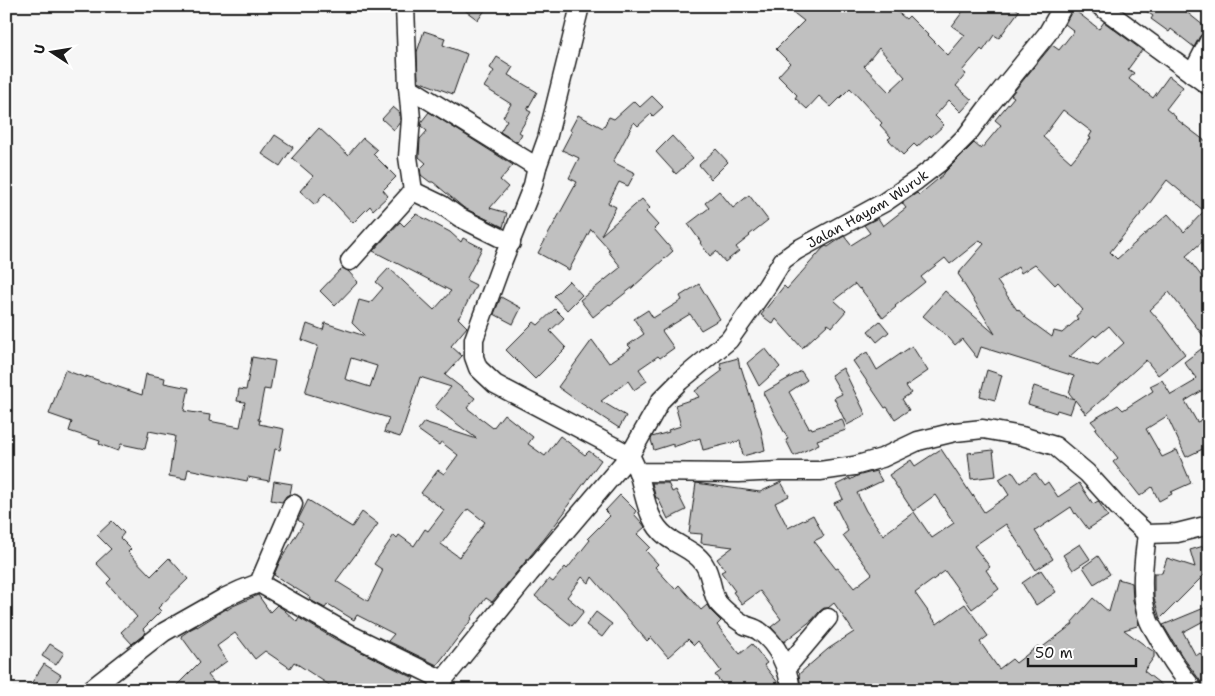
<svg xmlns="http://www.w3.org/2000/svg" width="1215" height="696" font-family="'Shantell Sans',sans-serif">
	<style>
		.building { fill: #c0c0c0; stroke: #1c1c1c; fill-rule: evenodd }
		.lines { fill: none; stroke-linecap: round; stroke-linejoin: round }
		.minor-casing { stroke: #1c1c1c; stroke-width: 21 }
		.minor { stroke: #fff; stroke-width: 18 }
		.labels { text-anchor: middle; stroke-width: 4; stroke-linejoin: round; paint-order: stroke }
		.street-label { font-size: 14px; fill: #1c1c1c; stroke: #fff }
	</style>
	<rect width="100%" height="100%" fill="#f6f6f6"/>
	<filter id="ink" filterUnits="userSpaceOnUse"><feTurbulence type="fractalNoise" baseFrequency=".02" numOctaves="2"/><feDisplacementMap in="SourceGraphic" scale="10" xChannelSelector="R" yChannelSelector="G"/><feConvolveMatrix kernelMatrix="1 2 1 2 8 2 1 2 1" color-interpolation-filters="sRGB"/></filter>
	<g filter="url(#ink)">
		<g class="building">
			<path d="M459,6H488L478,20Z"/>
			<path d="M785,6H890L906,19L909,16L948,55L965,35L952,26L964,10L966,11L970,6H1013L1019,11L999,38L994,35L983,51L981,49L962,71L966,74L956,86L972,100L961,112L949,100L935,116L944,125L931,137L930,135L917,147L914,144L903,155L888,139L891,137L880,125L882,123L850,88L831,107L819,96L807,109L795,98L797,95L778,76L790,63L776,49L804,21ZM879,48L905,77L889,92L864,66Z"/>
			<path d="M1139,6H1179L1209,30L1204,32L1200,36L1194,47L1171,29L1169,32L1151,19L1153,16Z"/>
			<path d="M1073,9L1099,29L1104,22L1142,50L1128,69L1134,73L1129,79L1153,98L1169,76L1183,87L1166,109L1176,117L1175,118L1209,144V246L1203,241L1186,256L1209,286V343L1169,292L1150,310L1164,326L1185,354L1158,375L1146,360L1086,414L1075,400L1070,414L1057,410L1056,413L1028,404L1034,386L1074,399L1069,393L1074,376L981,347L977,358L962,339L955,345L949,338L923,316L945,291L995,334L962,281H963L958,274L984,244L980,240L950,264L945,258L921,277L925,282L895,306L896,307L883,318L860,288L859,289L855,284L834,300L846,311L832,327L828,324L802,348L776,319L773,324L761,315L784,286L787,289L823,248L826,246L828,247L844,236L851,245L870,233L864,225L878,218L883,226L906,208L902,203L917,193L919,195L944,174V173L974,143L981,149L1001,125L995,120L1014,97L1011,95L1052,45L1059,50L1074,31L1065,24ZM1063,110L1092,132L1089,137L1091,138L1071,162L1043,137ZM1167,180L1204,211L1184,232L1168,214L1117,259L1110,252L1149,204ZM1035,264L1055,285L1058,282L1083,310L1076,316L1078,319L1062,333L1054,331L1052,337L1026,318L1018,309L1017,310L997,281L1018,267L1021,273ZM1109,326L1124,343L1098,366L1069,357L1094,335L1096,337Z"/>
			<path d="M424,31L445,38L443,45L467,54L453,94L418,81L417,52Z"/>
			<path d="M497,57L513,67L508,75L537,92L527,110L531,112L519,132L522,134L517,142L500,132L507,120L503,117L511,104L484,87L494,71L490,68Z"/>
			<path d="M652,96L663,107L653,116L651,114L638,126L634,122L613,162L635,173L628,186L619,182L608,203L616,207L601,235L642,199L650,208L646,212L658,225L654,229L673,251L633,287L610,305L609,304L593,317L580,300L621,267L608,251L610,250L591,229L569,270L538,253L577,182L569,178L579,158L562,150L572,131L570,130L578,115L603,128L609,117L614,119L634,101L640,107Z"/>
			<path d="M393,107L400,113V122L394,130L382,119Z"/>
			<path d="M429,112L513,165L500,180L508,187L490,208L507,213L503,227L464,208L433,182H430L421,175L420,169L426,163L419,157L420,139L427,131L421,126L422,121Z"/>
			<path d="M319,128L348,155L363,138L377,150L373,154L396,177L383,190L388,196L373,210L370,206L353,223L325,193L315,205L300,191L313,176L292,158Z"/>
			<path d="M275,135L293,147L280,166L262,154Z"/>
			<path d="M672,136L693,159L676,174L656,152Z"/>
			<path d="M716,149L728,162L711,179L699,165Z"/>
			<path d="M719,191L733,208L749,195L768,220L749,235L750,236L736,247L739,251L725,262L716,251L710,256L700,243L701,242L688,224L709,208L705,203Z"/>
			<path d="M416,214L450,232L461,242L463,238L482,248L466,280L476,285L462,313L458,318L467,327L451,346L462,356L445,375L475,398L467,408L493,428L504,414L533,437L528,444L545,456L560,436L585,455L589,451L601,460L566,508L567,509L545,538L492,602L486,598L471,618L472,619L437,665L388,641L394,634L357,615L354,620L328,604L325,608L310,600L311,598L274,575L280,561L303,524L298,520L308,500L352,527L362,512L378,524L336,581L368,601L383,570L374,564L394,535L397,538L399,535L414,546L425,529L428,531L444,510L421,493L438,470L444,474L458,455L441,442L439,445L418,430L424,422L477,439L435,407L451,387L420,377L400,437L384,432L389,418L305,393L310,376H309L318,346L302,340L307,324L323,330L325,323L365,336L352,323L359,300L370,303L383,288L376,282L389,268L434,310L451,291L373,251L400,222L404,226ZM351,358L377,366L370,387L345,379ZM468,509L485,522L459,557L441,544Z"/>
			<path d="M342,268L348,271L358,282L335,306L320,291Z"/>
			<path d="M569,281L582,295L567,310L554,296Z"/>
			<path d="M699,284L720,319L701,330L690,314L662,331L674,348L660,358L658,356L639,369L647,381L634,390L628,381L601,401L626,416L619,428L576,400L558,387L592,340L609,363L631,348L628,345L644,334L634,319L648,310L653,318L682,300L680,296Z"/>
			<path d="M501,297L521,308L513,324L494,314Z"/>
			<path d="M555,309L564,318L550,331L566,348L535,379L506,350L534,322L538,325Z"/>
			<path d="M880,321L889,332L877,342L868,331Z"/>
			<path d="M1209,343V395L1205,389L1185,401L1197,422L1204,419L1209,431V446L1186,457L1167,416L1146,429L1162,457L1177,450L1191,483L1171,492L1172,494L1159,501L1152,487L1140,496L1113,462L1118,458L1095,429L1097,428L1091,421L1118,405L1123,410L1153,391L1150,386L1162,380L1171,395L1195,381L1194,380L1196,378L1184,362Z"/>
			<path d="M912,346L928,371L906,386L911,393L902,399L909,410L895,419L887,407L885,408L853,361L867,352L877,370Z"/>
			<path d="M765,348L780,367L759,386L747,363Z"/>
			<path d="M252,357L275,361L270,390L264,389L258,420H260L259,424L284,429L280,450L275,449L269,481L248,477L247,481L188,469L186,479L169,476L175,436L149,431L145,449L121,444L118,451L99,444L100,441L69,431L72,422L49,414L65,370L86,378V376L142,395L146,374L165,378L164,383L189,388L184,411L210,415L209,421L240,427L245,402L237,401L239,389L246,390Z"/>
			<path d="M738,358L740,368L741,367L761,430L765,450L743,456L740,441L703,450L700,438L673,447V444L654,450L651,440L652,437L669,432L668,430L681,426L675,405L699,397L695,391L722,371L720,363Z"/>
			<path d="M843,368L866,415L847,425L834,398L842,394L831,375Z"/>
			<path d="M987,370L1002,375L995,400L980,396Z"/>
			<path d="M801,371L807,380L789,392L809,428L811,427L812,429L842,419L846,430L817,440L819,444L794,456L786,440L788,439L763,393Z"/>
			<path d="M941,449L973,497V495L984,512L1009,495L999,479L1012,471L1020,483L1035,473L1044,485L1048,482L1058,497L1079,483L1093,504L1098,501L1108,516L1088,529L1076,513L1075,514L1071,507L1035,531L1053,559L1036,570L1006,524L974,546L990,567L986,570L999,589L972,609L945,571L915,593L937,624L965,604L988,636L980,642L999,669L1012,659L1016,663L1038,646L1040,649L1073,624L1072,622L1093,598L1109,612L1118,579L1132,583L1133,600L1139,624L1137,626L1124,630L1154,652V657L1144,671L1168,690H801L799,674L828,649L854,632L834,603L828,608H824L820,611L812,620L784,642L771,627L781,619L760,591L742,604L733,592L735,591L721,572L725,570L717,559L733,547L701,543L702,534L689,533L696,483L760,492L781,482L789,496L775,503L788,528L813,515L824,536L814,541L836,569L838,568L854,588L872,574L843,535L848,531L834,503L843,499L836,485L850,478V480L857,476L876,471L882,481L857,493L866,511L883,535L914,512L932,538L954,523L935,495L913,511L889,475L911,460L915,466Z"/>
			<path d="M993,450L996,476L971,479L968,453Z"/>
			<path d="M274,481L292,484L290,494L286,496L282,502L271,500Z"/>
			<path d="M652,483H668L672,492L676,490L686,510L668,519L658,498H656L655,495Z"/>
			<path d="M620,495L636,511L634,514L642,523L645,527L637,534L650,547L646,551L658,564L655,567L675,589L679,585L701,610L707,605L710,610L721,621L717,625L740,654L752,644L767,663L764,665L779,684L771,690H727L715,675L721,671L698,641L694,645L688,639L668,657L651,637L647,641L592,577L589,583L582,577L567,597L584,611L572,626L535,596L549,579L553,582L565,567L567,569L590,540L588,538L610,516L605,511Z"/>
			<path d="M112,521L124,533L120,538L131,549L128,552L151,576L169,558L188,579L158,608L161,611L143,629L146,633L132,644L121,632L137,617L107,583L111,579L96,563L111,549L97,535Z"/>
			<path d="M1080,544L1090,559L1073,570L1063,555Z"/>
			<path d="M1207,545L1209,551V573L1205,574L1160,619L1154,598V573H1162L1167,558L1195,567L1190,550Z"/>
			<path d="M1098,556L1110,574L1094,584L1083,567Z"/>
			<path d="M1041,570L1056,592L1036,605L1022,583Z"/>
			<path d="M258,595L270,612L277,605L283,609L297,622L299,618L335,639L414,678L406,690H337L294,662L290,668L265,651L255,659L235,633L217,646L227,661L208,675L220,690H172L200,662L181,636L191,629L197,626V627L226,609L227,610L233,606Z"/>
			<path d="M1209,606V618L1183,632L1196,656L1200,653L1209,664V690H1204L1202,683L1182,656L1163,625Z"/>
			<path d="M596,612L612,624L602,637L586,625Z"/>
			<path d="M50,644L64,653L56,665L42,656Z"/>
			<path d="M44,664L61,675L51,690H27Z"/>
		</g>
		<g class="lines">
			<defs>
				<g id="minor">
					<path d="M405,6L408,87L411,119L408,157L413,191"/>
					<path id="s1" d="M580,6L547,139L537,167L533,185L501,265L474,339V357L478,368L495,384L630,455L661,400L680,381L729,340L767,286L783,260L797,250L885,202L917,180L939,163L967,135L987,108L1047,34L1063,6"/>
					<path d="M1100,6L1209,86"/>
					<path d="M1192,74L1209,41"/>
					<path d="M408,87L537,167"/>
					<path d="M413,191L442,205L459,217L511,243"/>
					<path d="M350,261L413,191"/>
					<path d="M638,472C645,495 647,522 667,537C679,546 696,551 704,564C712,576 711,593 718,603C724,610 737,620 745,625C749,627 755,628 759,631C778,644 788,668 791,690"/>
					<path d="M1147,534C1144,557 1139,596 1148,618C1149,623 1153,628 1155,632C1166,652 1179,672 1194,690"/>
					<path d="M259,583L351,635L443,680"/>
					<path d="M786,668L828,618"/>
					<path d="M90,690L164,632L224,598L241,590L259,583L293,504"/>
					<path d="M437,690L443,680L529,574L630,455L638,472L739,473L780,471H820L854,466L882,458L918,441L955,432L983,429L1022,436L1055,446L1087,473L1118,507L1147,534L1177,533L1209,525"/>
				</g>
			</defs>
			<use href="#minor" class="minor-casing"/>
			<use href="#minor" class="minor"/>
		</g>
	</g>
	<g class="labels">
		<g class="street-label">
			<text dy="5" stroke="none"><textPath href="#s1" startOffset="905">Jalan Hayam Wuruk</textPath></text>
		</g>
	</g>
	<rect width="1215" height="696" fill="none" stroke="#fff" stroke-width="25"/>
	<rect x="12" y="12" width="1190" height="671" fill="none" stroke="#1c1c1c" stroke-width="2" filter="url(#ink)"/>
	<g transform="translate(52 52) rotate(282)" stroke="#ffffff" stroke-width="4" paint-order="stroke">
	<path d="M0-4L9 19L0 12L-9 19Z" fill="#1c1c1c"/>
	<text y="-8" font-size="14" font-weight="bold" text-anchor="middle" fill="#1c1c1c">U</text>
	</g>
	<path d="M1028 658v8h108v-8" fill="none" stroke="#1c1c1c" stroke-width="2.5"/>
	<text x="1035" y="658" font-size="15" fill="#1c1c1c" stroke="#ffffff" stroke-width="4" paint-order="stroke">50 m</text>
</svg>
